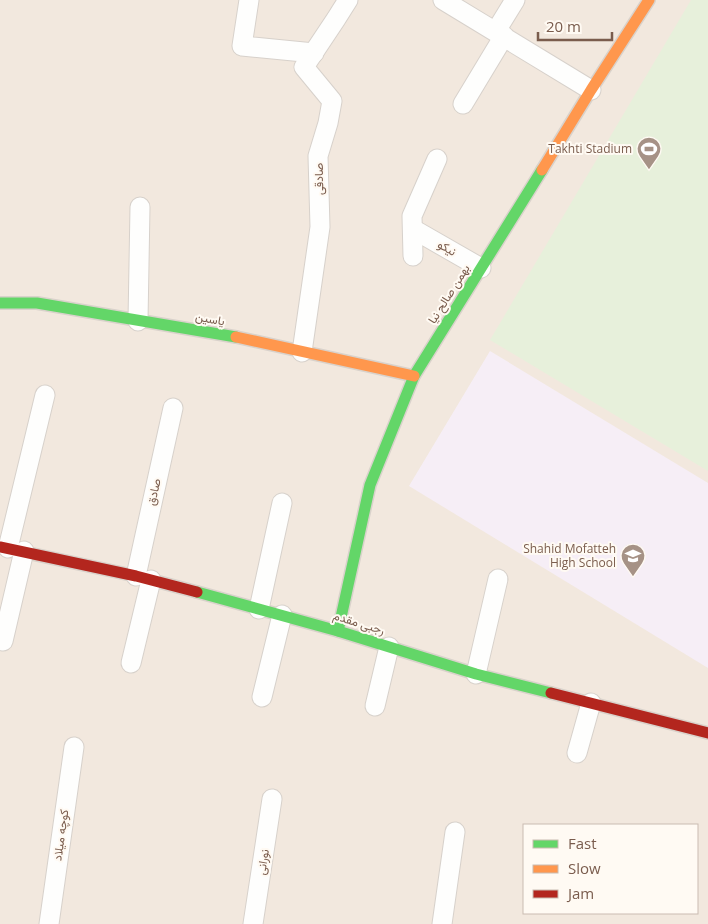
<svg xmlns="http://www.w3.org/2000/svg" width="708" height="924" font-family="'Open Sans',Vazirmatn,sans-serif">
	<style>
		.residential { fill: #f2e8de; fill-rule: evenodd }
		.education { fill: #f6eef6 }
		.green { fill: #e7f0db }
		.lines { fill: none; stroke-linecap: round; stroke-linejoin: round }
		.street-casing { stroke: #d7d1cb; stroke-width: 21 }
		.fast-casing { stroke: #d9d2cb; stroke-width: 14 }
		.slow-casing { stroke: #d9d2cb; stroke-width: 14 }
		.jam-casing { stroke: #d9d2cb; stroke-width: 14 }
		.street { stroke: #fefefd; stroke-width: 19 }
		.fast { stroke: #63d668; stroke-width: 11 }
		.slow { stroke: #ff974d; stroke-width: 11 }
		.jam { stroke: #b3261e; stroke-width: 11 }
		.labels { text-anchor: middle; stroke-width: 4; stroke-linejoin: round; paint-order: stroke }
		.poi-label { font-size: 12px; fill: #7a5c4d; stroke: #fffaf3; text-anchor: end }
		.street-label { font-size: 12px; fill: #7a5c4d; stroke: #fffaf3 }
	</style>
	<rect width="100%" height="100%" fill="#f9f5f0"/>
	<path class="residential" d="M0,0H708V924H0ZM524,825H697V913H524Z"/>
	<path class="education" d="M490,351L708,483V668L409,486Z"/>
	<path class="green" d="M691,0H708V471L490,340Z"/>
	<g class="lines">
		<defs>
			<g id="street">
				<path d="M249,0L242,46L314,53"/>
				<path d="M443,0L591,90"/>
				<path d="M496,31L515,0"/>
				<path d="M463,104L504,36"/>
				<path d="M413,229L481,268"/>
				<path d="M413,256L412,216L437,159"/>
				<path d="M138,321L140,207"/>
				<path d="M302,352L320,227L318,156L328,123L332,101L304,67L336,19L348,0"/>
				<path d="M8,548L45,395"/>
				<path d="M136,576L173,408"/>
				<path d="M259,609L282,503"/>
				<path d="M3,641L24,551"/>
				<path d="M131,663L151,580"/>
				<path d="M476,674L498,579"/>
				<path d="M262,697L282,615"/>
				<path d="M375,706L389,647"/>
				<path d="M577,753L591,703"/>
				<path d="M49,924L74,747"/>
				<path d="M253,924L272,799"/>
				<path d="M442,924L455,832"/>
			</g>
			<g id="fast">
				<path d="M0,303H37L236,337"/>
				<path d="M197,592L338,631L476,674L551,693"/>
				<path d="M338,631L370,485L414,376L542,170"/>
			</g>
			<g id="slow">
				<path d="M542,170L591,90L649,0"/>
				<path d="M236,337L414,376"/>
			</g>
			<g id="jam">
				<path d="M0,547L136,576L197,592"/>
				<path d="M551,693L708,733"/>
			</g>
		</defs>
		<use href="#street" class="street-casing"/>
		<use href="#fast" class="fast-casing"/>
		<use href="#slow" class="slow-casing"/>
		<use href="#jam" class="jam-casing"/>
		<use href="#street" class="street"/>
		<use href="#fast" class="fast"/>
		<use href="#slow" class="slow"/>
		<use href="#jam" class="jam"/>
	</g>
	<defs>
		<symbol id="stadium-pin" viewBox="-11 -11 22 30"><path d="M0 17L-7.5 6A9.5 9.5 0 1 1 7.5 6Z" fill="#a69286" stroke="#fffaf3"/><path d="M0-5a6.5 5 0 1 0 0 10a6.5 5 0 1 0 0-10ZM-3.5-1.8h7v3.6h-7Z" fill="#fff"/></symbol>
		<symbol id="school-pin" viewBox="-11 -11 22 30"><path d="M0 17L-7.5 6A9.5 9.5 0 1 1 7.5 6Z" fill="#a69286" stroke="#fffaf3"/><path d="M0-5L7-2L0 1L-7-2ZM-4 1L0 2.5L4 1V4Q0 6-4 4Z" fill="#fff"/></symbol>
	</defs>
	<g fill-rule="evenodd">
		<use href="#stadium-pin" x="635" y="135" width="28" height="38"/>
		<use href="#school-pin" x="619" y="542" width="28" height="38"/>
	</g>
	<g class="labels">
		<g class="poi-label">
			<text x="632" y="153">Takhti Stadium</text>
			<text x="616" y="553">Shahid Mofatteh<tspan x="616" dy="14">High School</tspan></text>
		</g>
		<g class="street-label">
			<text transform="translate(319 179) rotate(-91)" y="4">صادقی</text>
			<text transform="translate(447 248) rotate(30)" y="4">نیکو</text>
			<text transform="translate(449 294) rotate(-58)" y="4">بهمن صالح نیا</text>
			<text transform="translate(210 319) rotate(10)" y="4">یاسین</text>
			<text transform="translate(154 492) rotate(-78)" y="4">صادق</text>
			<text transform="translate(359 623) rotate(17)" y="4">رجبی مقدم</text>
			<text transform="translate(61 835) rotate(-82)" y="4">کوچه میلاد</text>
			<text transform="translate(263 862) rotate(-81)" y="4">نورانی</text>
		</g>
	</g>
	<rect x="523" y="824" width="175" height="90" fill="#fffaf3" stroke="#cabbb1"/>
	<rect x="533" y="840" width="25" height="8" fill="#63d668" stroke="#cabbb1"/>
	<text x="568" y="849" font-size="15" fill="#7a5c4d">Fast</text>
	<rect x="533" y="865" width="25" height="8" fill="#ff974d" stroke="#cabbb1"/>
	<text x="568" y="874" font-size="15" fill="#7a5c4d">Slow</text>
	<rect x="533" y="890" width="25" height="8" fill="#b3261e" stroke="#cabbb1"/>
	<text x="568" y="899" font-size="15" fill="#7a5c4d">Jam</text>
	<path d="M538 32v8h74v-8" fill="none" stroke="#7a5c4d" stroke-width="2.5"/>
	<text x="546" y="32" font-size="15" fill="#7a5c4d" stroke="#fffaf3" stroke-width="4" paint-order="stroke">20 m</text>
</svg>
